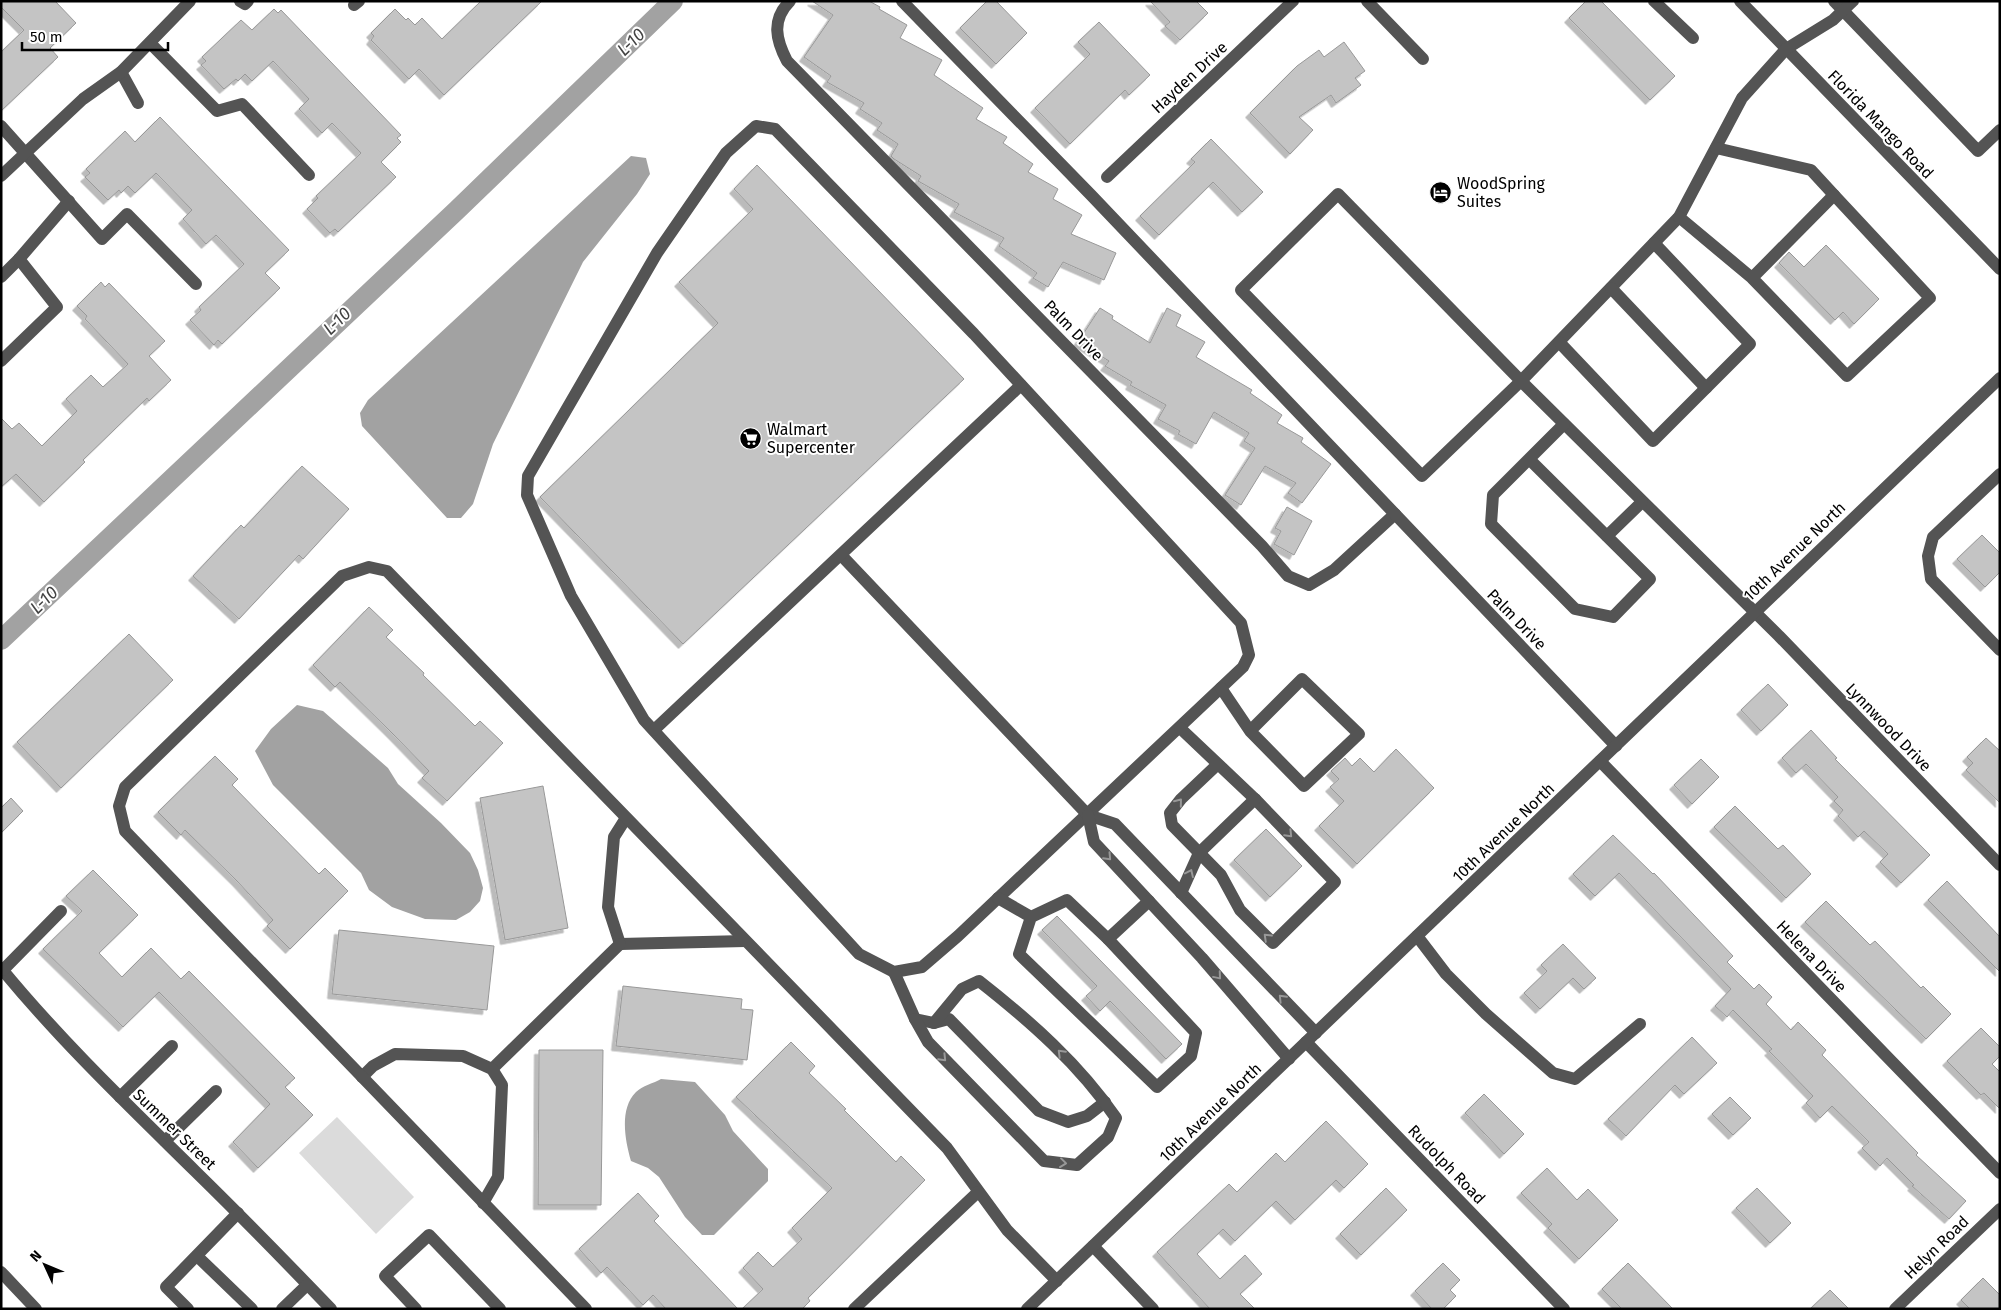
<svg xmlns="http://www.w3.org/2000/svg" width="2001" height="1310" font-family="'Fira Sans',sans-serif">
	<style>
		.green { fill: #dbdbdb }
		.water { fill: #a2a2a2 }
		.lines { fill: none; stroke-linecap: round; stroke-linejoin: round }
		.canal { stroke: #a2a2a2; stroke-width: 20 }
		.building { fill: #c4c4c4; stroke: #989898; filter: url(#shadow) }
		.minor { stroke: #545454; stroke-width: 12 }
		.oneway { stroke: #989898 }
		.labels { text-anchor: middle; stroke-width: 4; stroke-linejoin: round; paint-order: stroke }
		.street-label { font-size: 16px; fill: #000; stroke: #fff }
		.poi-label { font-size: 16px; fill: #000; stroke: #fff; text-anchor: start }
		.water-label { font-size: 18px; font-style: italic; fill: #434343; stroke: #fff }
	</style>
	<defs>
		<filter id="shadow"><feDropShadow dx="-4.5" dy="4.5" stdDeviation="0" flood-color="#0004"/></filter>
	</defs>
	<rect width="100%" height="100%" fill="#fff"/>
	<path class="green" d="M337,1117L414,1197L376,1234L299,1153Z"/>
	<g class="water">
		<path d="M631,156L646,158L650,174L637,194L583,262L493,444L473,504L461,518H447L362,426L360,413L368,400Z"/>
		<path d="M297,705L323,711L388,768L398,784L441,823L470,853L478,870L483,888L480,901L470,912L456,920L425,919L392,907L369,890L361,873L273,785L255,751L271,729Z"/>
		<path d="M661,1079L695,1082L725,1115L733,1131L768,1169V1181L714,1235H702L685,1217L659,1177L648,1168L631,1161C625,1140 619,1109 636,1092C642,1086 654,1083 661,1079Z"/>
	</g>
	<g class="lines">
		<path class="canal" d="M1,640L457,210L673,1"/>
	</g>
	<g class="building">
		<path d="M1,1H55L76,23L50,48L58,57L1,111V52L24,30L1,7Z"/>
		<path d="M481,1H542L444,95L419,69L409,79L371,40L374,36L371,33L395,9L406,20L408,18L415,25L422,18L442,39Z"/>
		<path d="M812,1H869L880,7L879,9L907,25L900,38L942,60L934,75L983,108L976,119L1007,137L1003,143L1033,164L1028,172L1058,189L1053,199L1082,215L1071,234L1116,253L1104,280L1063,262L1048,287L1033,278L1037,273L999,246L1004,238L954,212L959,204L918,181L921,176L894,159L891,156L898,144L877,130L882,123L860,109L864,103L827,82L831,76L804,57L833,15Z"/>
		<path d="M987,1H996L1027,33L996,64L960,28Z"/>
		<path d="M1150,1H1196L1208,13L1180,40L1165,26L1170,22Z"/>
		<path d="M1586,1H1601L1675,76L1650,100L1569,18Z"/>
		<path d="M274,9L278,13L281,10L401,135L397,138L401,142L381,162L396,177L338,232L335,229L330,233L307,209L318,198L316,196L361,153L332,123L322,133L299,109L309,99L273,61L252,81L245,74L238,81L236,79L224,89L201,65L206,61L202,57L241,20L252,30Z"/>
		<path d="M1099,22L1150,75L1129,95L1125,90L1070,144L1035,108L1090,54L1078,42Z"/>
		<path d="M1344,42L1365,71L1355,78L1361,85L1336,103L1331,95L1299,117L1313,130L1290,154L1250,113L1297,66L1319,50L1324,57Z"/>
		<path d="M160,117L289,250L265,273L280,288L222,344L218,340L214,345L190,320L201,310L199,307L244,264L216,235L206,244L183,219L192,210L156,173L135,193L128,186L121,193L119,190L108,200L85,177L90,173L86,169L125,131L135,142Z"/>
		<path d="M1211,139L1263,192L1242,212L1213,182L1159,235L1140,216L1195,162L1191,159Z"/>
		<path d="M757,165L964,379L683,644L540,497L718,323L679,282L753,209L734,189Z"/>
		<path d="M1826,245L1879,299L1854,324L1843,312L1835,320L1779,263L1789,252L1804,267Z"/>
		<path d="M101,282L105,287L109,283L165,341L149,356L171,380L149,401L147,398L83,460L85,462L44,502L16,474L1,487V418L12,429L19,423L42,446L77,411L66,399L91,375L103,387L128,364L85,319L87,316L77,306Z"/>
		<path d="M1100,308L1113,316L1112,319L1150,343L1167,308L1181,315L1176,326L1205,342L1196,357L1252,390L1250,393L1282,415L1277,423L1303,438L1301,442L1331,464L1302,503L1288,493L1296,483L1265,466L1241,505L1225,495L1255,448L1244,441L1249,433L1214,412L1196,444L1178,434L1180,431L1158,419L1166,405L1130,385L1132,382L1105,366L1109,361L1078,342Z"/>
		<path d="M302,466L349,509L303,559L299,555L239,619L193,576L241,525L244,528Z"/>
		<path d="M1287,507L1312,521L1294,555L1274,544L1281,531L1275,528Z"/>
		<path d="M1982,535L2000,553V572L1985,587L1957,559Z"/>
		<path d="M369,607L393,630L386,637L424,673L423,675L475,726L480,721L503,743L447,801L422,778L429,771L392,733L340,682L335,687L313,665Z"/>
		<path d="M129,634L173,680L61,788L17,742Z"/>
		<path d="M1768,684L1788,705L1761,731L1741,710Z"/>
		<path d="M1811,730L1837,758L1835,759L1930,855L1901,883L1880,862L1888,854L1864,831L1858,837L1838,816L1843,810L1834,801L1838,797L1806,764L1796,773L1782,758Z"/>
		<path d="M1986,738L2000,751V803L1966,770L1973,763L1967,757Z"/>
		<path d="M1396,749L1434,788L1357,864L1319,826L1344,801L1330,787L1339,779L1331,771L1345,758L1352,766L1360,758L1374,772Z"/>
		<path d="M215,756L238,779L232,785L268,822L319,874L325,868L348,891L290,949L267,926L273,920L237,881L185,830L181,835L158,812Z"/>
		<path d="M1701,759L1719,777L1692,804L1674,785Z"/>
		<path d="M543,786L568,928L505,940L480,798Z"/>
		<path d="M11,798L23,811L1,833V808Z"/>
		<path d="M1735,806L1778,849L1783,845L1811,874L1786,898L1714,827Z"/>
		<path d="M1266,829L1302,866L1270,897L1234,860Z"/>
		<path d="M1613,835L1653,874L1654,873L1733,956L1727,962L1754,989L1759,984L1772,997L1766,1004L1791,1030L1798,1022L1826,1050L1822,1055L1918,1153L1916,1155L1966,1201L1949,1219L1912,1186L1914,1185L1887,1158L1880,1166L1862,1148L1869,1142L1832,1106L1820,1118L1806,1103L1813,1096L1769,1051L1772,1049L1733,1010L1727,1017L1715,1006L1731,989L1619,873L1595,896L1573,874Z"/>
		<path d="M93,870L138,915L99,953L122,977L151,948L181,979L189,971L295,1078L285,1087L313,1115L258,1168L233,1142L270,1104L159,992L123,1027L43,949L82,911L66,896Z"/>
		<path d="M1947,881L2000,937V972L1928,900Z"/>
		<path d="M1826,901L1870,945L1875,941L1921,988L1923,986L1951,1014L1926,1039L1805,922Z"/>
		<path d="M1057,916L1182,1044L1166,1059L1110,1001L1100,1011L1086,996L1097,986L1042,930Z"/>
		<path d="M339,930L494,946L487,1010L332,994Z"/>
		<path d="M1563,944L1596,978L1584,989L1573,978L1540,1009L1524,993L1547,971L1541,965Z"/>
		<path d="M623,986L742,999L741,1009L753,1010L747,1060L616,1046Z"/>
		<path d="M1981,1028L2000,1047V1056L1992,1064L2000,1072V1109L1984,1093L1981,1095L1947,1061Z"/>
		<path d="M1692,1037L1717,1063L1684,1094L1675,1085L1626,1136L1608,1119Z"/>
		<path d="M791,1042L815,1066L809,1073L846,1109L844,1110L896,1162L901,1156L925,1180L808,1298L810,1301L802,1309H742L763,1289L743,1268L758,1252L773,1267L802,1239L792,1228L832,1188L736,1097Z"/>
		<path d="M539,1050H603L601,1205H538Z"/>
		<path d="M1484,1094L1524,1134L1504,1154L1465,1113Z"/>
		<path d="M1730,1097L1751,1118L1733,1135L1712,1114Z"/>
		<path d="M1326,1121L1368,1164L1344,1188L1336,1180L1295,1220L1276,1201L1235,1241L1223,1229L1197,1254L1220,1279L1245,1255L1262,1274L1240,1294L1255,1309H1210L1157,1252L1229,1184L1237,1192L1276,1153L1285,1162Z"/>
		<path d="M1547,1168L1577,1200L1588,1189L1618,1220L1579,1259L1548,1228L1552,1224L1521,1193Z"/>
		<path d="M1386,1188L1407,1210L1361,1255L1340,1234Z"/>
		<path d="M1757,1188L1791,1223L1770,1243L1736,1208Z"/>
		<path d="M638,1193L659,1216L654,1221L738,1309H666L653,1295L643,1305L607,1267L601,1273L579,1249Z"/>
		<path d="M1443,1263L1460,1280L1450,1290L1456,1296L1443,1309H1432L1415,1291Z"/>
		<path d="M1628,1263L1673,1309H1622L1602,1289Z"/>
		<path d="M1983,1278L2000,1295V1309H1970L1961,1300Z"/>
		<path d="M1830,1290L1849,1309H1810Z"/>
	</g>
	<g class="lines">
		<g class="minor">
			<path d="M240,1L245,4L248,1"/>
			<path d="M790,1C771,20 776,40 787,61L1262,546L1288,576L1309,585L1334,570L1395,514"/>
			<path d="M902,1L1091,195L1616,746"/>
			<path d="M1367,1L1423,59"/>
			<path d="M1654,1L1693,38"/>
			<path d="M1740,1L2000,269"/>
			<path d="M1834,1L1978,151L2000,130"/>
			<path d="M1853,1L1833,20L1786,49L1742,98L1679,217L1521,381L1422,476L1241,290L1338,194L1521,381L1779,636L2000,865"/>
			<path d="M354,5L359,1"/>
			<path d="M150,43L217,111L242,104L309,175"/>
			<path d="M121,72L138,103"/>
			<path d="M1,126L102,239L127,214L196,284"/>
			<path d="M756,126L775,129L974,334L1241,623L1249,655L1243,667L958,936L922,967L894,972L859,954L644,720L571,596L527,495L528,476L657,253L726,153Z"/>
			<path d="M1716,148L1811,170L1834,195"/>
			<path d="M1,176L83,99L121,72L190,1"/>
			<path d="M1107,177L1293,1"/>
			<path d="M1679,217L1752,278L1847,376L1930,298L1834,195L1752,278"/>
			<path d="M1,277L19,259"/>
			<path d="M1611,288L1706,388"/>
			<path d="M1559,342L1653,441L1750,344L1654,243"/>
			<path d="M1,361L57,307L19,259L69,201"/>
			<path d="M1529,459L1650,579L1613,617L1575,609L1491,524L1493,495L1564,424"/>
			<path d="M2000,474L1933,537L1928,556L1931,579L2000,650"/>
			<path d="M1607,536L1642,502"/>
			<path d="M841,555L1088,815L1115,824L1316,1033"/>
			<path d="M1221,688L1250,731L1304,786L1359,734L1302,679L1250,731"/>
			<path d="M1180,728L1255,799L1335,882L1273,943L1240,910L1221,875L1172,825L1170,813L1181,799L1218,764"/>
			<path d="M654,730L1021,385"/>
			<path d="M1600,761L2000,1173"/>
			<path d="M1088,815L1094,842L1202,958L1289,1059"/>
			<path d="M626,818L614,837L608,907L620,944L745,941"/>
			<path d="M1181,893L1199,853L1255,799"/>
			<path d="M998,898L1031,917L1067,900L1108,939L1196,1033L1191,1056L1157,1087L1019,954L1031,917"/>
			<path d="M1417,936L1446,974L1486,1014L1553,1073L1575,1079L1640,1024"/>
			<path d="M1108,939L1149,901"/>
			<path d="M1,968C61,1041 128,1105 195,1171C241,1216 286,1262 331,1309"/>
			<path d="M3,970L61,911"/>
			<path d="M894,972L915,1019L934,1023L949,1019L1039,1111L1068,1122L1087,1116L1105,1102"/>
			<path d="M915,1019L928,1042L1044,1161L1077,1165L1108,1137L1116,1118C1079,1064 1030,1021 979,981L962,989L934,1023"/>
			<path d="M1306,1042L1564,1309"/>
			<path d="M492,1069L620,944"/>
			<path d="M362,1077L373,1066L395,1054L463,1056L492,1069L502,1085L498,1177L483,1203"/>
			<path d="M120,1097L172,1046"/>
			<path d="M165,1141L216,1091"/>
			<path d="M1093,1246L1153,1309"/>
			<path d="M197,1256L252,1309"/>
			<path d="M1,1272L36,1309"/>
			<path d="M188,1309L166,1287L238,1213"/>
			<path d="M282,1309L307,1285"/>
			<path d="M416,1309L385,1276L429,1235L500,1309"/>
			<path d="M586,1309L125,831L119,806L125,787L342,576L369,567L387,571L947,1148L1007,1230L1057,1281"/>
			<path d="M854,1309L978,1192"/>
			<path d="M1027,1309L2000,378"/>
			<path d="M1895,1309L2000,1209"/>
		</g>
	</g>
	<defs><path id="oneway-chevron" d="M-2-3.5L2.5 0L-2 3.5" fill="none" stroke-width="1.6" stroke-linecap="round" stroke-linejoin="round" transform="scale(1.25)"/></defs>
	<g class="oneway">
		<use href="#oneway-chevron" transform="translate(1179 802) rotate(-51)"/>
		<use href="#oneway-chevron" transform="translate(1289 834) rotate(46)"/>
		<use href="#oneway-chevron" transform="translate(1108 857) rotate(47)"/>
		<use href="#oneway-chevron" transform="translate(1190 873) rotate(-65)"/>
		<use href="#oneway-chevron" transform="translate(1267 937) rotate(-136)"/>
		<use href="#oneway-chevron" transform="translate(1218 976) rotate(50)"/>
		<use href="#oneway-chevron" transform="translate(1282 998) rotate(-134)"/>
		<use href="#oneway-chevron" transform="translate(1061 1053) rotate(-135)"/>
		<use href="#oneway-chevron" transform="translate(943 1058) rotate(46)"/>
		<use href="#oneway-chevron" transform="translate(1063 1163) rotate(7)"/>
	</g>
	<defs>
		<symbol id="hotel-disc" viewBox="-11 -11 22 22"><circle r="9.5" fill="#000" stroke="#fff"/><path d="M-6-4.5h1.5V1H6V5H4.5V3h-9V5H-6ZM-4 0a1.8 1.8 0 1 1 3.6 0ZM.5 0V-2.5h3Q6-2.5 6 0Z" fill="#fff"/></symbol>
		<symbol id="supermarket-disc" viewBox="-11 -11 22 22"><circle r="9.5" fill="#000" stroke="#fff"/><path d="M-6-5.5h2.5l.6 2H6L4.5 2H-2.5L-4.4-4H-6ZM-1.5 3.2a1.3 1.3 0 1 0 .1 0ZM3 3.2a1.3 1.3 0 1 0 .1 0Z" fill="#fff"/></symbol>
	</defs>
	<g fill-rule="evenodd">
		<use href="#hotel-disc" x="1428" y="180" width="25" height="25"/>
		<use href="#supermarket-disc" x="738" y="426" width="25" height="25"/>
	</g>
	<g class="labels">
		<g class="street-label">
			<text transform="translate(1189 77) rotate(-43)" y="6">Hayden Drive</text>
			<text transform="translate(1881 124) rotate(46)" y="6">Florida Mango Road</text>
			<text transform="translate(1074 330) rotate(46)" y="6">Palm Drive</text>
			<text transform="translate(1794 551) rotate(-44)" y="6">10th Avenue North</text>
			<text transform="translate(1517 619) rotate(46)" y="6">Palm Drive</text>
			<text transform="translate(1889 727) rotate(46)" y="6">Lynnwood Drive</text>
			<text transform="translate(1503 832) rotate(-44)" y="6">10th Avenue North</text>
			<text transform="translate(1812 956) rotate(46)" y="6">Helena Drive</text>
			<text transform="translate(1210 1112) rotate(-44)" y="6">10th Avenue North</text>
			<text transform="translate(175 1129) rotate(44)" y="6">Summer Street</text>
			<text transform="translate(1447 1164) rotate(46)" y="6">Rudolph Road</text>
			<text transform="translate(1936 1247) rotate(-44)" y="6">Helyn Road</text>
		</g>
		<g class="poi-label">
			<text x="1457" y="189">WoodSpring<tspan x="1457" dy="18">Suites</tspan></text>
			<text x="767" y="435">Walmart<tspan x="767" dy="18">Supercenter</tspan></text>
		</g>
		<g class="water-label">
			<text transform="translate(631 42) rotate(-44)" y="6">L-10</text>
			<text transform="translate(337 321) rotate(-44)" y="6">L-10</text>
			<text transform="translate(44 600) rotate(-44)" y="6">L-10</text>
		</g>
	</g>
	<rect width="2001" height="1310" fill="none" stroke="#000000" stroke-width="5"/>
	<g transform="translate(45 1265) rotate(314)" stroke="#ffffff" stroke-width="4" paint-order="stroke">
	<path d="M0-4L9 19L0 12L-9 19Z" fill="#000000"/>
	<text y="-8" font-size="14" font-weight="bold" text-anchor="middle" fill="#000000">N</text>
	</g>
	<path d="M22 42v8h146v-8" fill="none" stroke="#000000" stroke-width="2.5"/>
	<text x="30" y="42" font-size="15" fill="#000000" stroke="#ffffff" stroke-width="4" paint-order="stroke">50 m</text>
</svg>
